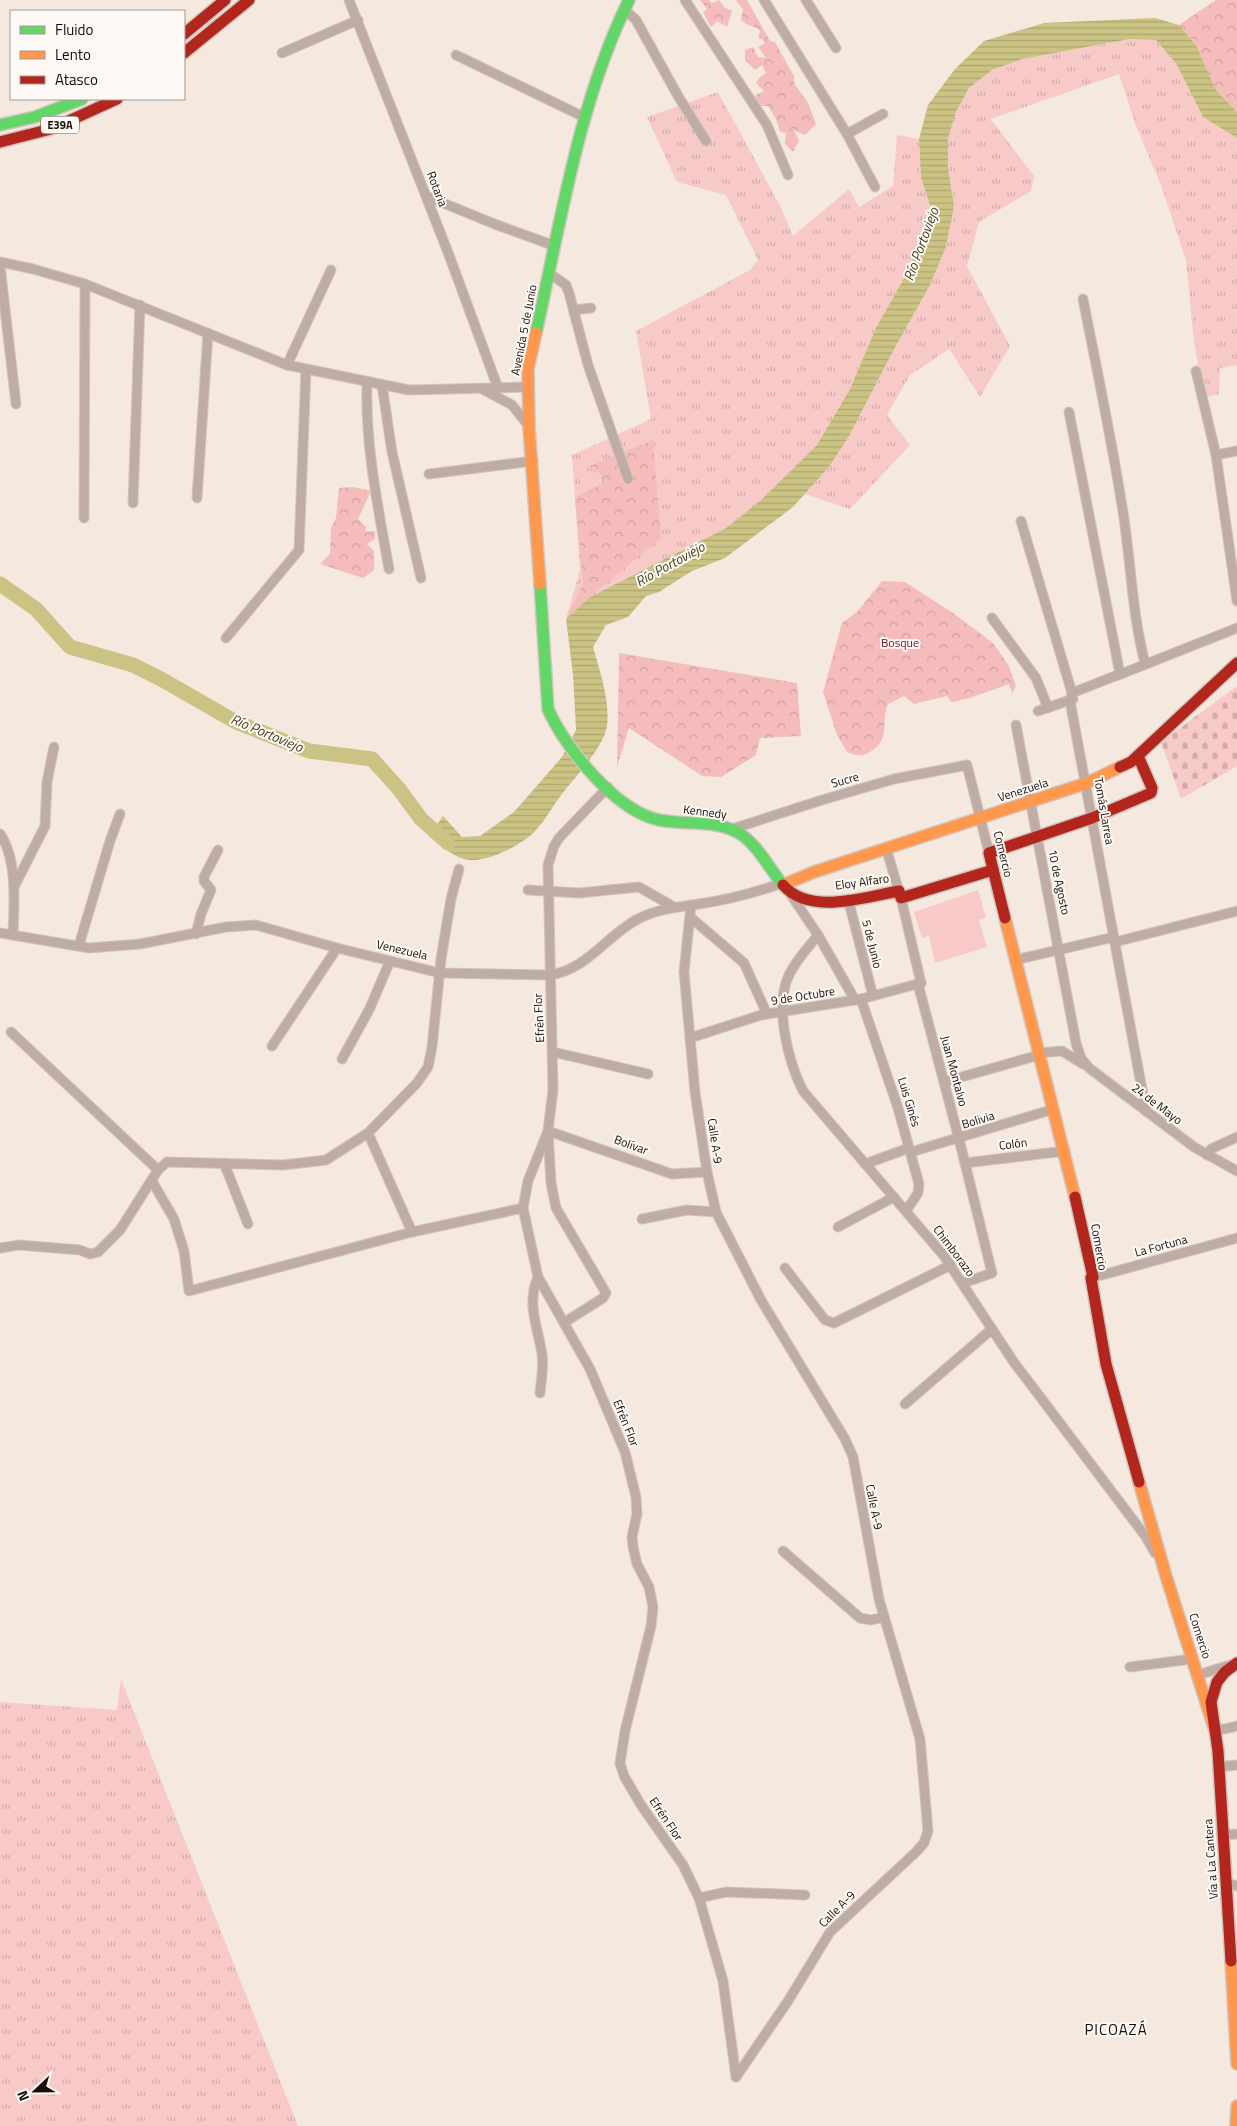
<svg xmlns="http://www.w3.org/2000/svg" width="1237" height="2126" font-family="'Titillium Web',sans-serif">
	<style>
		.grass { fill: url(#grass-tufts) }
		.forest { fill: url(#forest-crowns) }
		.cemetery { fill: url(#cemetery-stones) }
		.park { fill: #f7cac8 }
		.water { fill: url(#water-rules) }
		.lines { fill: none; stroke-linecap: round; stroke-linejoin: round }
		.river { stroke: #cac383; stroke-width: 15 }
		.street-casing { stroke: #d0c6be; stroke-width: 11 }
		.fast-casing { stroke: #d0c6be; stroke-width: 14 }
		.slow-casing { stroke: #d0c6be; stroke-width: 14 }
		.jam-casing { stroke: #d0c6be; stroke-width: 14 }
		.street { stroke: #bfada5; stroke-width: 9 }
		.fast { stroke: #63d668; stroke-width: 11 }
		.slow { stroke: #ff974d; stroke-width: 11 }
		.jam { stroke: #b3261e; stroke-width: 11 }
		.labels { text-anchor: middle; stroke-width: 4; stroke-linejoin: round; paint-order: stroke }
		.shield { fill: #fef8f4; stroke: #5c544e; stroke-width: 1 }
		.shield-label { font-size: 11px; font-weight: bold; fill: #160e07 }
		.street-label { font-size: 12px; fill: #160e07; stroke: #fef8f4 }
		.park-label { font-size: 12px; fill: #7a0d27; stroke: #fef8f4 }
		.water-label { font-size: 14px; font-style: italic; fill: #45431e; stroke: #fef8f4 }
		.quarter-label { font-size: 15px; letter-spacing: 1px; fill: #160e07; stroke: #fef8f4 }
	</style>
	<defs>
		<pattern id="grass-tufts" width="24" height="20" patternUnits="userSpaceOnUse" patternTransform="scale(1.25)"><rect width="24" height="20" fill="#f7cac8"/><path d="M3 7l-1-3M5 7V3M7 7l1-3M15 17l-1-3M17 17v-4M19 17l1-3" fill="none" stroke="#d3acaa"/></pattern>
		<pattern id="forest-crowns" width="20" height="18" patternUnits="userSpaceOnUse" patternTransform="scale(1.25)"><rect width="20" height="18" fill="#f4bcbb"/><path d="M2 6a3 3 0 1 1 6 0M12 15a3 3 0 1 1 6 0" fill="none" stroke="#d0a09f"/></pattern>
		<pattern id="cemetery-stones" width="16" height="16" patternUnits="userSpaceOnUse" patternTransform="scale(1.25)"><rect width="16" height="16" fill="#f7cac8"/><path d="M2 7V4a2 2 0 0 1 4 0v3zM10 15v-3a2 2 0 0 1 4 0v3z" fill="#d3acaa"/></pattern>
		<pattern id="water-rules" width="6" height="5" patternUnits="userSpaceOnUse" patternTransform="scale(1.25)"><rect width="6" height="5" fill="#cac383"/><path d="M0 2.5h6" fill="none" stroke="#ada670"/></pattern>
	</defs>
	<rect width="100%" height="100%" fill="#f5e9df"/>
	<g class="grass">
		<path d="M1130,39L1156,40L1177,65L1203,117L1237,138V367L1236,365L1220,368L1219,394L1203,398L1193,333L1186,260L1162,188L1135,123L1119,74L991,119L1034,176L1031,191L979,222L967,266L1010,346L980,397L949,349L910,375L887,415L910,445L850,509L805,494L829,467L849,436L892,353L930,285L946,247L954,206L948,168V139L956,111L969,88L992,70L1022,59Z"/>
		<path d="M718,92L780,206L793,236L849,189L859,207L893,186L897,135L919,139L921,178L932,211L907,273L876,328L850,389L817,445L761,500L726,528L590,597L566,619L580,570L572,455L651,419L636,331L750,270L758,260L726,195L677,182L647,117Z"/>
		<path d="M121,1679L298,2126H0V1702L117,1710Z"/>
	</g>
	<g class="forest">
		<path d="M700,0H709L712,3L719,0L724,7L732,11L727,27L717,21L711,27L703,12L707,9Z"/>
		<path d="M736,0H747L770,41L775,42L794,76V83L808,103L816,124L805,135L794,130L799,141L793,152L785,144L786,133L780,132L776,119L768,106H759L754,96L764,91L756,83L759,78L766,73L762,65L755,70L745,60V50L753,47L758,57L766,58L758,47L765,43L763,40L758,38L760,30C753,25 747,26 741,20L743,9Z"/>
		<path d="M1216,0H1237V112L1216,90L1196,45L1179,25Z"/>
		<path d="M653,440L661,538L590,597L566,619L583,584L575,497L604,483L600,473L593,472L590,466Z"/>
		<path d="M353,487L371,491L358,519L366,527L365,532L375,531V539L367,544L374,551V570L363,578L320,564L330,554L331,528L336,518L339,488Z"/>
		<path d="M882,581L905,582L953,613L993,643L1009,666L1016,686L1012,693L1009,684L970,698L951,702L947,696L914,704L904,696L888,704C880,722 891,737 873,750C863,757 857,756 847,752L837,735L823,692L842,623L857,612Z"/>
		<path d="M619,653L797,683L801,736L760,738L756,755L721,777L702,776L629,728L617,767Z"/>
	</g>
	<path class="cemetery" d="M1237,686V766L1181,799L1161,742Z"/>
	<path class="park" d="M978,890L986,917L979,920L987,947L935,963L929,936L922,938L914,912Z"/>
	<path class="water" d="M1155,18L1179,25L1196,45L1216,90L1237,112V138L1203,117L1177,65L1156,40L1130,39L1022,59L992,70L969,88L956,112L948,139V168L954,206L946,247L930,285L892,353L849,436L829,467L793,507L725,558L692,571L659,592L646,596L628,617L606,625L593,647C600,672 610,700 607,726C604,746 578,774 565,790C555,802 547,818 536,830C523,845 483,865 464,859C452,856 439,844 429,836L443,816L462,837L480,836L514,812L562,757L576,730L573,674L566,619L590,597L726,528L761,500L817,445L850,389L876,328L907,273L922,238L932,211L921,178L919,139L928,105L955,69L984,41L1044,23Z"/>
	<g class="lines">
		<path class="river" d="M0,584L36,609L70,647L133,665L161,679L236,722L309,751L372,759L399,789L421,819L448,843"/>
		<defs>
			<g id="street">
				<path d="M349,0L449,255L498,388"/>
				<path d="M685,0L767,125L788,175"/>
				<path d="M764,0L847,134L875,187"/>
				<path d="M806,0L836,48"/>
				<path d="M624,9L636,20L678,96L706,141"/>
				<path d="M282,53L358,20"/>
				<path d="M456,55L584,117"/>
				<path d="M847,134L883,114"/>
				<path d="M426,196L497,225L555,246"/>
				<path d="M0,262L33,269L85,284L287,365L409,390L527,387"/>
				<path d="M0,266L16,404"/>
				<path d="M549,273L566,285L569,293L588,365L628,479"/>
				<path d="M1083,299C1097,370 1112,441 1123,512C1131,562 1132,614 1145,663"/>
				<path d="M574,310L591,308"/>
				<path d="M287,365L331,270"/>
				<path d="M1196,371L1216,455L1237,601"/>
				<path d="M367,382C365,445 378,507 389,569"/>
				<path d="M382,385L392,452L421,578"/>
				<path d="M484,390L512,405L528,425"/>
				<path d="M1069,412L1120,674L1072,693"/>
				<path d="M1216,455L1237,451"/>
				<path d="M429,474L533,461"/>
				<path d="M197,498L208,333"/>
				<path d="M133,503L140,305"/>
				<path d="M84,518L85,284"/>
				<path d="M1021,521L1072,693L1070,701L1146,1111"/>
				<path d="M992,618L1036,678L1048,708"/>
				<path d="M226,638L299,550L306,369"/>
				<path d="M1116,676L1237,628"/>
				<path d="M1038,711L1073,699"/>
				<path d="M1016,725L1076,1043L1081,1058L1089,1068L1194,1147L1237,1171"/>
				<path d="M608,787L559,838L554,846L548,865L553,1090L548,1131L528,1181L523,1208L538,1277L590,1369L625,1452L636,1497L637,1514L632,1537L633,1547L637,1564L649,1587L653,1607L651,1626L625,1731L620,1763L624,1776L641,1805L683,1865L699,1898L723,1981L736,2077"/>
				<path d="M732,829L822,800L894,779L967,765L989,853"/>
				<path d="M0,834C18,860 14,905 13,935"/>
				<path d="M886,848L901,898L921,983L918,984L959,1139L992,1273L963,1283"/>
				<path d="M15,885L45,826L47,782L54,747"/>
				<path d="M528,890L579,893L639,887L674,907"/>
				<path d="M791,895L818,935L855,1000"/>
				<path d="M848,899L873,996"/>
				<path d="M691,905L684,972L695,1092L707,1172L716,1212L761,1300L845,1439L853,1457L879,1599L920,1739L928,1831L924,1843L916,1852L830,1932L788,2001L736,2077"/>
				<path d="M690,917L744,963L767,1014"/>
				<path d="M0,933L89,948L140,944L226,927L256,925L337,948L440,973L549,975C586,971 607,935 638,919C658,908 683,907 705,903C731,899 757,892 782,883"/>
				<path d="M196,934L201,914L211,890L204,881V877L218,850"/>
				<path d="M818,935C808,948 796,960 789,975C774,1006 788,1061 803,1091L944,1256L1013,1361L1146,1537L1155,1553"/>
				<path d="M1115,942L1237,911"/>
				<path d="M79,945L110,841L120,814"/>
				<path d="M1015,960L1114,937"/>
				<path d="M861,999L898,1108L919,1184L918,1193L906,1211"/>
				<path d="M11,1032L158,1170"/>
				<path d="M690,1038L761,1015L861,999L921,983"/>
				<path d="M272,1046L337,948"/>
				<path d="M553,1052L648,1074"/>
				<path d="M1039,1053L1062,1051L1083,1064"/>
				<path d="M342,1059L369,1010L390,961"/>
				<path d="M944,1082L1039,1055"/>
				<path d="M368,1133L412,1232"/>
				<path d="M911,1152L1054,1109"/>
				<path d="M1207,1155L1211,1149L1237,1137"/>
				<path d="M224,1163L248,1224"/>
				<path d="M965,1163L1065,1151"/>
				<path d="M865,1164L909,1148"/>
				<path d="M152,1181L174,1219L184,1251L189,1291L412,1232L523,1208"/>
				<path d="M642,1219L687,1210L716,1212"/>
				<path d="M838,1227L894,1197"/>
				<path d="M0,1248L19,1245L80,1250L90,1254L98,1252L120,1230L158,1170L167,1162L283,1165L326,1160L368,1133L417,1083L428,1067L432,1047L441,959L451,899L459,869"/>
				<path d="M785,1268L825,1320L834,1323L951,1265"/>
				<path d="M538,1277C526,1304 538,1327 542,1354C544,1367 541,1381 540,1393"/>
				<path d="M1091,1278L1237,1238"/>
				<path d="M565,1322L603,1298L606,1293L556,1208L551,1183L548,1131L672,1174L707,1172"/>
				<path d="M905,1404L992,1329"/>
				<path d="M783,1551L860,1618L871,1620L884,1617"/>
				<path d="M1130,1667L1192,1659"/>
				<path d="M1198,1675L1230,1665"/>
				<path d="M1215,1731L1237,1726"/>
				<path d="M1219,1767L1237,1765"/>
				<path d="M1224,1835L1237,1834"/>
				<path d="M1227,1883L1237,1886"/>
				<path d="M699,1898L726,1892L805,1895"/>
			</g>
			<g id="fast">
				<path d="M0,125L35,117L82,99"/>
				<path d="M536,333C561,221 578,104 629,0"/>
				<path d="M540,584L548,709C565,748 616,811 659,820C684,825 712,820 735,831C756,841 768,867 783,885"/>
			</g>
			<g id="slow">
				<path d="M536,333L528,369L529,427L540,584"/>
				<path d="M783,885L814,872L1087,783L1120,767"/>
				<path d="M1005,918L1075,1197"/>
				<path d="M1139,1482L1166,1576L1215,1731"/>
				<path d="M1231,1961L1237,2064"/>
				<path d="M1236,2126L1237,2106"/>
			</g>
			<g id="jam">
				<path d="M184,34L225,0"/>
				<path d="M184,53L249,0"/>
				<path d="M0,142L51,129L117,99"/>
				<path d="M1120,767L1131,762L1237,663"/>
				<path d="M783,885C810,916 864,897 899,891L901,898L993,870"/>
				<path d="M1005,918L989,853L1092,818L1151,793L1152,788L1138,756"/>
				<path d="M1075,1197L1093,1277L1091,1278L1106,1364L1139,1482"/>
				<path d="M1231,1961L1218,1751L1211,1702L1217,1682L1225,1672L1237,1663"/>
			</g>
		</defs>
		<use href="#street" class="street-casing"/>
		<use href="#fast" class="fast-casing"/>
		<use href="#slow" class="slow-casing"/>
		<use href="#jam" class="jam-casing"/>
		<use href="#street" class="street"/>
		<use href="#fast" class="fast"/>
		<use href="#slow" class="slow"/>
		<use href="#jam" class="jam"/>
	</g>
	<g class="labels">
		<rect class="shield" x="41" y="116.5" width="38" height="17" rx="4"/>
		<g class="shield-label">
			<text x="60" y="129">E39A</text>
		</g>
		<g class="street-label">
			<text transform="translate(437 189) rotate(69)" y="4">Rotaria</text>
			<text transform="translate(524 330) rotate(-79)" y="4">Avenida 5 de Junio</text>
			<text transform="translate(845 780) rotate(-16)" y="4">Sucre</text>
			<text transform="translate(1023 790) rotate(-18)" y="4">Venezuela</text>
			<text transform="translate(1104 811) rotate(80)" y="4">Tomás Larrea</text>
			<text transform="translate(705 812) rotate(7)" y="4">Kennedy</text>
			<text transform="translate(1003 854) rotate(76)" y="4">Comercio</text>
			<text transform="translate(862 882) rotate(-8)" y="4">Eloy Alfaro</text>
			<text transform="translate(1059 882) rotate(78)" y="4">10 de Agosto</text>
			<text transform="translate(872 944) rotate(76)" y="4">5 de Junio</text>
			<text transform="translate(402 950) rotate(13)" y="4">Venezuela</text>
			<text transform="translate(803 996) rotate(-9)" y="4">9 de Octubre</text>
			<text transform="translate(539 1018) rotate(-93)" y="4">Efrén Flor</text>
			<text transform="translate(954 1071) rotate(75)" y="4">Juan Montalvo</text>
			<text transform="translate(909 1102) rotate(73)" y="4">Luis Ginés</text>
			<text transform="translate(1157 1104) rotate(37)" y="4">24 de Mayo</text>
			<text transform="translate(978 1120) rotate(-17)" y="4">Bolivia</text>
			<text transform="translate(715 1141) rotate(82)" y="4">Calle A-9</text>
			<text transform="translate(1013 1144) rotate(-7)" y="4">Colón</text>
			<text transform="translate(631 1145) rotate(20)" y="4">Bolívar</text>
			<text transform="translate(1161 1246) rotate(-15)" y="4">La Fortuna</text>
			<text transform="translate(1099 1247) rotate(80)" y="4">Comercio</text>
			<text transform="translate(954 1251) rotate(53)" y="4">Chimborazo</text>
			<text transform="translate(626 1423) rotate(68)" y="4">Efrén Flor</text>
			<text transform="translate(874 1507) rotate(79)" y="4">Calle A-9</text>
			<text transform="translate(1200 1636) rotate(72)" y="4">Comercio</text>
			<text transform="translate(666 1819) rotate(56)" y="4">Efrén Flor</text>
			<text transform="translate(1211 1859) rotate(-94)" y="4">Vía a La Cantera</text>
			<text transform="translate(837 1909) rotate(-45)" y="4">Calle A-9</text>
		</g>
		<g class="park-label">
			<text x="900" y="647">Bosque</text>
		</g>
		<g class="water-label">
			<text transform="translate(921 244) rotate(-70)" y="5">Río Portoviejo</text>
			<text transform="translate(670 564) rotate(-29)" y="5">Río Portoviejo</text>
			<text transform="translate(267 733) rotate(23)" y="5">Río Portoviejo</text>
		</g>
		<g class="quarter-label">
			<text x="1116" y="2035">PICOAZÁ</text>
		</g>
	</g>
	<rect x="10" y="10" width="175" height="90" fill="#fef8f4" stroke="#a19a95"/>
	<rect x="20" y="26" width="25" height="8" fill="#63d668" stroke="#a19a95"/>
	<text x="55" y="35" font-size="15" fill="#160e07">Fluido</text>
	<rect x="20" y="51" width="25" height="8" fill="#ff974d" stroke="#a19a95"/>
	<text x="55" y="60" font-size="15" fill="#160e07">Lento</text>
	<rect x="20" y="76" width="25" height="8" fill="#b3261e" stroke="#a19a95"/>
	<text x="55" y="85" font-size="15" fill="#160e07">Atasco</text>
	<g transform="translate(35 2091) rotate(248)" stroke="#fef8f4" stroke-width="4" paint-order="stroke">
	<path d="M0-4L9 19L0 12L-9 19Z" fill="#160e07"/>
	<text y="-8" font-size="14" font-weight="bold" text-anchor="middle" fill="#160e07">N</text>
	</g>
</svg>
